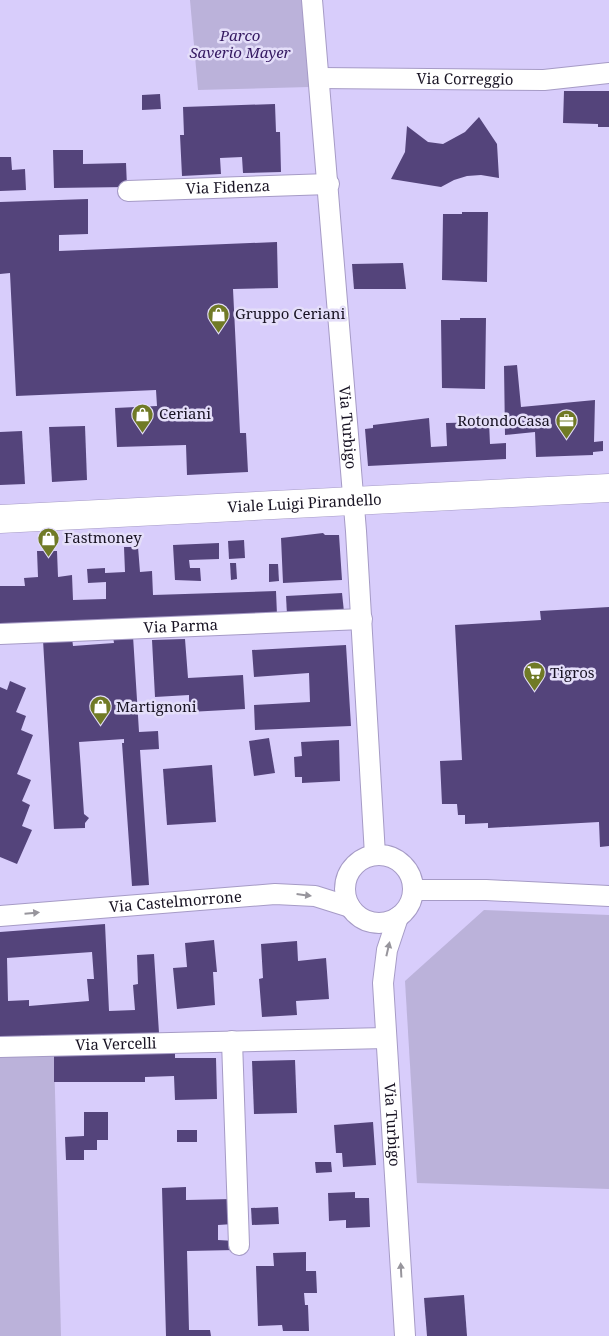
<svg xmlns="http://www.w3.org/2000/svg" width="609" height="1336" font-family="'Noto Serif',serif">
	<style>
		.green { fill: #bbb2da }
		.building { fill: #54447b; fill-rule: evenodd }
		.lines { fill: none; stroke-linecap: round; stroke-linejoin: round }
		.minor-casing { stroke: #a69bc6; stroke-width: 22 }
		.secondary-casing { stroke: #a69bc6; stroke-width: 29 }
		.minor { stroke: #fff; stroke-width: 20 }
		.secondary { stroke: #fff; stroke-width: 28 }
		.oneway { fill: #97959c }
		.labels { text-anchor: middle; stroke-width: 5; stroke-linejoin: round; paint-order: stroke }
		.park-label { font-size: 15px; font-style: italic; fill: #351961; stroke: #e4def9 }
		.street-label { font-size: 15px; fill: #181323; stroke: #e4def9 }
		.poi-label { font-size: 15px; fill: #181323; stroke: #e4def9; text-anchor: start }
	</style>
	<rect width="100%" height="100%" fill="#d8cdfb"/>
	<g class="green">
		<path d="M190,0H306L309,87L198,90Z"/>
		<path d="M484,910L609,915V1189L417,1183L405,981Z"/>
		<path d="M54,1051L61,1336H0V1055Z"/>
	</g>
	<g class="building">
		<path d="M564,91H609V127H598V124L563,123Z"/>
		<path d="M160,94L161,109L142,110V95Z"/>
		<path d="M275,104L276,132H280L281,172L243,173L242,157L220,158L221,174L182,176L180,135H184L183,107Z"/>
		<path d="M479,117L497,144L499,178L481,175L467,176L454,180L441,187L391,179L405,152L407,126L428,142L443,144L465,132Z"/>
		<path d="M53,150H83V164L126,163L127,187L54,188Z"/>
		<path d="M0,157H11L12,170L25,169L26,190L0,191Z"/>
		<path d="M88,199V234L59,235V251L277,242L278,288L233,289L240,433H246L248,472L187,475L186,445L117,447L115,408L157,406L156,390L16,396L10,273L0,274V202Z"/>
		<path d="M462,212H488L487,282L442,280L443,214H462Z"/>
		<path d="M403,263L406,289H354L352,264Z"/>
		<path d="M460,318H486L485,389L442,388L441,320H460Z"/>
		<path d="M517,365L521,407L595,400L594,442L603,441V451L593,452V455L536,457L535,432L505,435L504,366Z"/>
		<path d="M429,418L431,447L447,446L446,423L489,422L490,444L506,443V459L368,466L365,429L373,428V425Z"/>
		<path d="M85,426L87,480L52,482L49,427Z"/>
		<path d="M22,431L25,484L0,485V432Z"/>
		<path d="M323,533L325,535H339L342,580L283,583L281,538Z"/>
		<path d="M244,540L245,558L229,559L228,541Z"/>
		<path d="M219,543V559L189,560L190,568H200L201,581L175,580L173,545Z"/>
		<path d="M124,547H138L140,572L152,571L153,595L276,591L277,615L0,627V586H25L24,578L38,577L37,551H57L58,577L72,575L73,600L106,599V582L88,583L87,569L105,568V573L125,572Z"/>
		<path d="M230,563H236L237,579L231,580Z"/>
		<path d="M269,564H278L279,581L269,582Z"/>
		<path d="M342,593L344,612L287,615L286,596Z"/>
		<path d="M609,607V846L600,847L599,822L488,828V823L465,824V815H458L457,804H442L440,761L462,760L455,625L541,620L540,611Z"/>
		<path d="M133,636L139,732L158,731L159,749L140,750L149,885L132,886L122,743H124V739L79,742L84,814L89,818L85,823V828L54,829L43,640L72,638L73,646L114,643L113,637Z"/>
		<path d="M185,639L188,678L243,675L245,709L189,712V695L155,697L152,640Z"/>
		<path d="M346,645L351,726L255,730L254,705L310,702L309,673L254,677L252,650Z"/>
		<path d="M10,681L26,688L16,712L26,716L21,730L33,735L17,774L31,780L22,801L30,805L22,826L32,830L17,864L0,857V687L7,690Z"/>
		<path d="M269,738L275,773L254,776L249,741Z"/>
		<path d="M339,740L340,781L302,783V777H295L294,757L302,756L301,742Z"/>
		<path d="M212,765L216,822L167,825L163,769Z"/>
		<path d="M105,924L109,1011L135,1010L133,985L138,984L137,955L154,954L159,1033L0,1039V932ZM92,952L94,979H87L89,1001L29,1006V1000L8,1001L7,958Z"/>
		<path d="M214,940L217,972H213L215,1005L177,1009L173,968L187,967L185,943Z"/>
		<path d="M297,941L298,961L326,958L329,999L296,1001L297,1015L262,1017L259,979L263,978L261,944Z"/>
		<path d="M175,1048V1058H216L217,1099L175,1100L174,1076L145,1077V1082H54V1049Z"/>
		<path d="M295,1060L297,1113L254,1114L252,1061Z"/>
		<path d="M84,1112H108V1140H97V1150H84V1160H66L65,1137L84,1136Z"/>
		<path d="M373,1122L376,1165L343,1167L342,1153H336L334,1125Z"/>
		<rect x="177" y="1130" width="20" height="12"/>
		<path d="M315,1162H331L332,1172L316,1173Z"/>
		<path d="M186,1187V1200L233,1199V1224L218,1225V1240L235,1241V1250L187,1251L189,1330H210L211,1336H166L162,1188Z"/>
		<path d="M355,1192V1198H369L370,1227L346,1228V1220L329,1221L328,1193Z"/>
		<path d="M278,1207L279,1224L252,1225L251,1208Z"/>
		<path d="M306,1252V1271H316L317,1293H304L305,1305H308L309,1331H283L282,1325L258,1326L256,1266H274L273,1253Z"/>
		<path d="M464,1295L467,1336H427L424,1298Z"/>
	</g>
	<g class="lines">
		<defs>
			<g id="minor">
				<path id="s1" d="M312,0L356,531L375,855"/>
				<path id="s2" d="M320,78L544,80L609,73"/>
				<path id="s3" d="M128,191L329,184"/>
				<path id="s4" d="M0,634L362,619"/>
				<circle cx="379" cy="889" r="34"/>
				<path d="M413,890H486L609,896"/>
				<path id="s5" d="M0,916L275,894L315,896L350,907"/>
				<path id="s6" d="M398,917L387,950L383,983L405,1336"/>
				<path d="M232,1041L239,1245"/>
				<path id="s7" d="M0,1047L386,1038"/>
			</g>
			<g id="secondary">
				<path id="s8" d="M0,519L609,488"/>
			</g>
		</defs>
		<use href="#minor" class="minor-casing"/>
		<use href="#secondary" class="secondary-casing"/>
		<use href="#minor" class="minor"/>
		<use href="#secondary" class="secondary"/>
	</g>
	<defs><path id="oneway-solid" d="M-6-.8H1V-3.2L6.5 0L1 3.2V.8H-6Z" transform="scale(1.25)"/></defs>
	<g class="oneway">
		<use href="#oneway-solid" transform="translate(304 895) rotate(7)"/>
		<use href="#oneway-solid" transform="translate(32 913) rotate(-5)"/>
		<use href="#oneway-solid" transform="translate(388 949) rotate(-77)"/>
		<use href="#oneway-solid" transform="translate(401 1270) rotate(-93)"/>
	</g>
	<defs>
		<symbol id="shop-pin" viewBox="-11 -11 22 30"><path d="M0 17L-7.5 6A9.5 9.5 0 1 1 7.5 6Z" fill="#707a26" stroke="#e4def9"/><path d="M-5-2.5h2.3a2.7 3.5 0 0 1 5.4 0H5L5.5 6h-11ZM-1.5-2.5h3a1.5 2.3 0 0 0-3 0Z" fill="#fff"/></symbol>
		<symbol id="office-pin" viewBox="-11 -11 22 30"><path d="M0 17L-7.5 6A9.5 9.5 0 1 1 7.5 6Z" fill="#707a26" stroke="#e4def9"/><path d="M-6-3h4V-5.5h4V-3h4V5H-6ZM-1-4.5V-3h2v-1.5ZM-6 0V1H6V0Z" fill="#fff"/></symbol>
		<symbol id="supermarket-pin" viewBox="-11 -11 22 30"><path d="M0 17L-7.5 6A9.5 9.5 0 1 1 7.5 6Z" fill="#707a26" stroke="#e4def9"/><path d="M-6-5.5h2.5l.6 2H6L4.5 2H-2.5L-4.4-4H-6ZM-1.5 3.2a1.3 1.3 0 1 0 .1 0ZM3 3.2a1.3 1.3 0 1 0 .1 0Z" fill="#fff"/></symbol>
	</defs>
	<g fill-rule="evenodd">
		<use href="#shop-pin" x="206" y="302" width="25" height="34"/>
		<use href="#shop-pin" x="130" y="402" width="25" height="34"/>
		<use href="#office-pin" x="554" y="408" width="25" height="34"/>
		<use href="#shop-pin" x="36" y="526" width="25" height="34"/>
		<use href="#supermarket-pin" x="522" y="660" width="25" height="34"/>
		<use href="#shop-pin" x="88" y="694" width="25" height="34"/>
	</g>
	<g class="labels">
		<g class="park-label">
			<text x="240" y="41">Parco<tspan x="240" dy="17">Saverio Mayer</tspan></text>
		</g>
		<g class="street-label">
			<text dy="5" stroke="none"><textPath href="#s2" startOffset="145">Via Correggio</textPath></text>
			<text dy="5" stroke="none"><textPath href="#s3" startOffset="100">Via Fidenza</textPath></text>
			<text dy="5" stroke="none"><textPath href="#s1" startOffset="429">Via Turbigo</textPath></text>
			<text dy="5" stroke="none"><textPath href="#s8" startOffset="305">Viale Luigi Pirandello</textPath></text>
			<text dy="5" stroke="none"><textPath href="#s4" startOffset="181">Via Parma</textPath></text>
			<text dy="5" stroke="none"><textPath href="#s5" startOffset="176">Via Castelmorrone</textPath></text>
			<text dy="5" stroke="none"><textPath href="#s7" startOffset="116">Via Vercelli</textPath></text>
			<text dy="5" stroke="none"><textPath href="#s6" startOffset="210">Via Turbigo</textPath></text>
		</g>
		<g class="poi-label">
			<text x="235" y="319">Gruppo Ceriani</text>
			<text x="159" y="419">Ceriani</text>
			<text x="550" y="426" text-anchor="end">RotondoCasa</text>
			<text x="64" y="543">Fastmoney</text>
			<text x="550" y="678">Tigros</text>
			<text x="116" y="712">Martignoni</text>
		</g>
	</g>
</svg>
